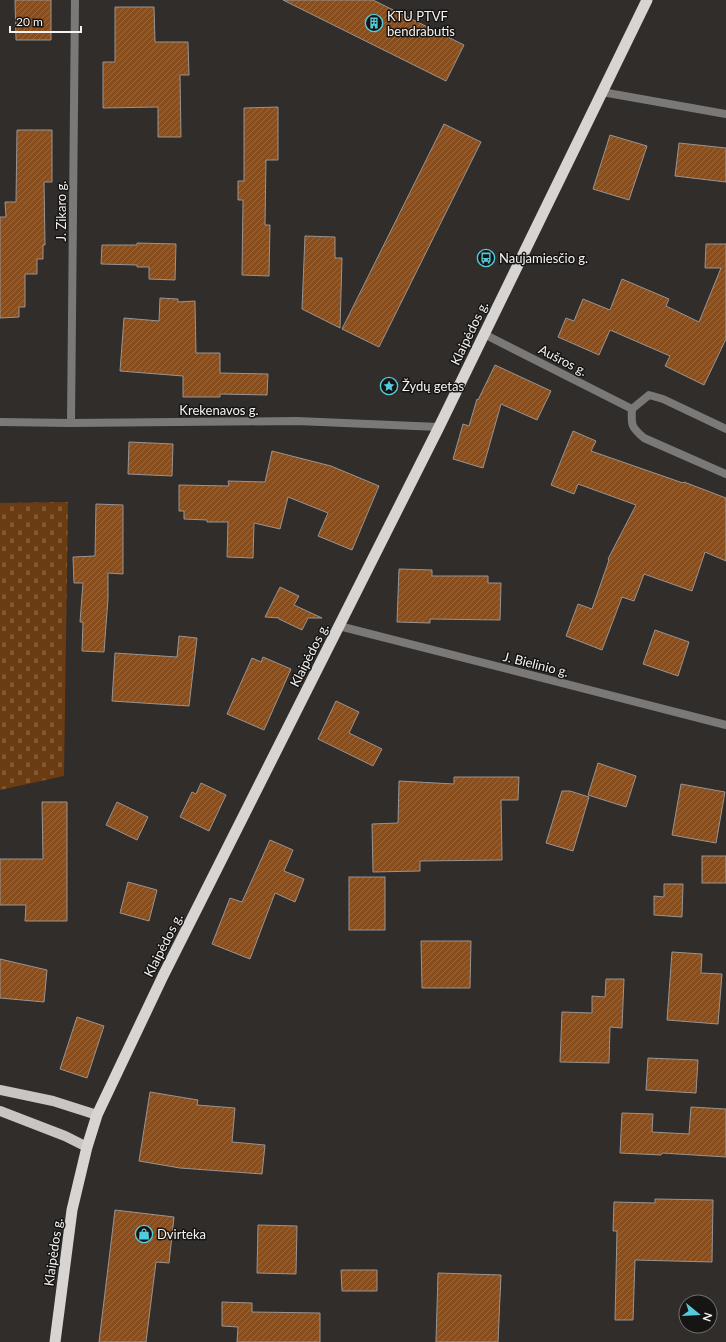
<svg xmlns="http://www.w3.org/2000/svg" width="726" height="1342" font-family="Lato,sans-serif">
	<style>
		.cemetery { fill: url(#cemetery-stones) }
		.building { fill: url(#building-hatch); stroke: #989492 }
		.lines { fill: none; stroke-linecap: round; stroke-linejoin: round }
		.minor { stroke: #7b7978; stroke-width: 8 }
		.primary { stroke: #c9c5c3; stroke-width: 10 }
		.trunk { stroke: #d8d4d2; stroke-width: 11 }
		.labels { text-anchor: middle; stroke-width: 3; stroke-linejoin: round; paint-order: stroke }
		.poi-label { font-size: 13px; fill: #f5f3f1; stroke: #171514; text-anchor: start }
		.street-label { font-size: 13px; fill: #f5f3f1; stroke: #171514 }
	</style>
	<defs>
		<pattern id="cemetery-stones" width="16" height="16" patternUnits="userSpaceOnUse"><rect width="16" height="16" fill="#6b3b11"/><path d="M2 7V4a2 2 0 0 1 4 0v3zM10 15v-3a2 2 0 0 1 4 0v3z" fill="#815834"/></pattern>
		<pattern id="building-hatch" width="6" height="6" patternUnits="userSpaceOnUse"><rect width="6" height="6" fill="#894e1e"/><path d="M-1 1l2-2M0 6l6-6M5 7l2-2" fill="none" stroke="#9a683f"/></pattern>
	</defs>
	<rect width="100%" height="100%" fill="#302d2b"/>
	<path class="cemetery" d="M68,502L64,776L0,790V503Z"/>
	<g class="building">
		<path d="M15,0H51V40H16Z"/>
		<path d="M283,0H373L464,45L446,81Z"/>
		<path d="M115,7H154L155,42H188L189,75H180L181,137H158V107L103,108V62H115Z"/>
		<path d="M278,107V160H266L265,225H270L269,276L242,275L243,200H238V181H244V108Z"/>
		<path d="M444,124L481,142L379,347L342,329Z"/>
		<path d="M17,130H52V182H44L45,245H43V259H37V274H25V307H19V317L0,318V217H6L5,202H16Z"/>
		<path d="M610,135L647,146L629,200L593,189Z"/>
		<path d="M679,143L726,148V182L675,176Z"/>
		<path d="M305,236L335,237V258H342L340,328L302,309Z"/>
		<path d="M137,243L176,244L175,280L149,279V267H137V265L101,264L102,245H137Z"/>
		<path d="M706,244H726V339L704,385L665,366L670,356L610,330L599,355L558,337L566,318L574,321L583,299L610,310L622,279L669,299L666,306L699,322L721,268H705Z"/>
		<path d="M160,298L178,299V302L195,301L196,353H220V373L268,374L267,395L220,394V397H183V376L120,371L124,318L159,321Z"/>
		<path d="M495,365L551,391L537,420L501,404L483,468L453,459L463,424L469,426L477,399L478,400Z"/>
		<path d="M573,431L596,441L591,451L683,483L684,482L726,498V561L705,552L692,591L644,574L634,601L622,597L602,650L566,636L578,604L592,609L609,560L608,559L636,505L578,484L574,494L551,485Z"/>
		<path d="M129,442L173,444L172,476L128,474Z"/>
		<path d="M272,451L331,466L379,486L352,550L318,536L328,513L288,497L280,529L254,523L253,558L227,557L228,522H207V520L184,519V511H179V485L229,486L228,481L265,482Z"/>
		<path d="M96,504L123,505V574L108,573V599L104,652L82,651L83,622H80L83,583H74L73,557L95,556Z"/>
		<path d="M399,569L432,570V576H488V583H501L500,620L430,619V623L397,622Z"/>
		<path d="M280,587L299,596L294,605L322,618H308L302,630L279,619V618L265,617Z"/>
		<path d="M655,630L689,642L678,676L643,664Z"/>
		<path d="M179,636L197,638L189,706L112,701L115,653L177,657Z"/>
		<path d="M263,657L291,669L264,730L227,714L252,658L261,662Z"/>
		<path d="M336,701L359,712L349,733L382,749L373,766L318,739Z"/>
		<path d="M598,763L636,776L626,807L588,795Z"/>
		<path d="M454,777H519L518,800H501L502,860L420,861V871L373,872L372,824L398,823L399,781L454,784Z"/>
		<path d="M201,783L226,795L209,831L180,817L192,792L196,794Z"/>
		<path d="M681,784L725,792L716,843L672,835Z"/>
		<path d="M562,791H570L589,797L573,851L546,843Z"/>
		<path d="M42,802H67V921H25L26,905H0V859H43Z"/>
		<path d="M117,802L148,817L137,840L106,825Z"/>
		<path d="M270,840L293,850L284,871L304,879L295,902L275,893L250,959L212,944L230,898L242,902Z"/>
		<rect x="702" y="856" width="24" height="27"/>
		<rect x="349" y="877" width="36" height="53"/>
		<path d="M128,882L157,890L149,921L120,913Z"/>
		<path d="M664,884H683L682,917L654,915V896L664,897Z"/>
		<path d="M421,941H471L470,988H422Z"/>
		<path d="M672,952L702,954L701,973L722,974L718,1024L667,1020Z"/>
		<path d="M0,959L47,970L44,1002L0,998Z"/>
		<path d="M606,979H624L622,1028L610,1027L609,1063L560,1062L562,1012L592,1013V996L605,997Z"/>
		<path d="M77,1017L104,1026L87,1078L60,1069Z"/>
		<path d="M648,1058L698,1060L696,1093L646,1090Z"/>
		<path d="M150,1092L198,1100L197,1105L235,1108L232,1142L265,1145L262,1174L180,1168L139,1161Z"/>
		<path d="M691,1107L726,1109V1157L662,1153L661,1155L620,1153L622,1113L653,1114L652,1132L689,1134Z"/>
		<path d="M655,1199L713,1200L712,1262L635,1260L633,1320H615L617,1231H613L614,1202L655,1203Z"/>
		<path d="M115,1210L174,1217L169,1263L156,1262L146,1342H99Z"/>
		<path d="M258,1225L297,1226L296,1274L257,1273Z"/>
		<path d="M341,1270H377V1291H342Z"/>
		<path d="M438,1273L501,1275L498,1342H436Z"/>
		<path d="M222,1302L252,1303V1312L320,1313V1342H237L238,1327L222,1326Z"/>
	</g>
	<g class="lines">
		<g class="minor">
			<path d="M602,92L726,114"/>
			<path d="M484,334L632,409"/>
			<path d="M0,422L71,423L297,421L439,427"/>
			<path d="M71,423L75,0"/>
			<path d="M726,429L663,399L649,395L632,409C631,425 631,427 644,438L726,474"/>
			<path d="M339,626L726,725"/>
		</g>
		<g class="primary">
			<path d="M0,1090L53,1101L97,1115"/>
			<path d="M0,1111L65,1136L87,1147"/>
		</g>
		<path class="trunk" d="M55,1342L72,1210L87,1147L97,1115L163,976L439,427L647,0"/>
	</g>
	<defs>
		<symbol id="building-ring" viewBox="-11 -11 22 22"><circle r="9.5" fill="#171514" stroke="#53cbda" stroke-width="1.5"/><path d="M-4-6H4V6H1V3H-1V6H-4ZM-2.5-4.3h1.7v1.8h-1.7ZM.8-4.3h1.7v1.8H.8ZM-2.5-1h1.7V.8h-1.7ZM.8-1h1.7V.8H.8Z" fill="#53cbda"/></symbol>
		<symbol id="bus-ring" viewBox="-11 -11 22 22"><circle r="9.5" fill="#171514" stroke="#53cbda" stroke-width="1.5"/><path d="M-5-6H5V4H4V6H2V4H-2V6H-4V4H-5ZM-3.5-4V0h7V-4ZM-3.5 1.2v1.5H-2V1.2ZM2 1.2v1.5H3.5V1.2Z" fill="#53cbda"/></symbol>
		<symbol id="sight-ring" viewBox="-11 -11 22 22"><circle r="9.5" fill="#171514" stroke="#53cbda" stroke-width="1.5"/><path d="M0-6L1.8-2.2L6-1.7L2.9 1.2L3.7 5.4L0 3.3L-3.7 5.4L-2.9 1.2L-6-1.7L-1.8-2.2Z" fill="#53cbda"/></symbol>
		<symbol id="shop-ring" viewBox="-11 -11 22 22"><circle r="9.5" fill="#171514" stroke="#53cbda" stroke-width="1.5"/><path d="M-5-2.5h2.3a2.7 3.5 0 0 1 5.4 0H5L5.5 6h-11ZM-1.5-2.5h3a1.5 2.3 0 0 0-3 0Z" fill="#53cbda"/></symbol>
	</defs>
	<g fill-rule="evenodd">
		<use href="#building-ring" x="364" y="13" width="20" height="20"/>
		<use href="#bus-ring" x="476" y="248" width="20" height="20"/>
		<use href="#sight-ring" x="379" y="376" width="20" height="20"/>
		<use href="#shop-ring" x="134" y="1224" width="20" height="20"/>
	</g>
	<g class="labels">
		<g class="poi-label">
			<text x="387" y="21">KTU PTVF<tspan x="387" dy="15">bendrabutis</tspan></text>
			<text x="499" y="263">Naujamiesčio g.</text>
			<text x="402" y="391">Žydų getas</text>
			<text x="157" y="1239">Dvirteka</text>
		</g>
		<g class="street-label">
			<text transform="translate(61 211) rotate(-90)" y="5">J. Zikaro g.</text>
			<text transform="translate(469 333) rotate(-64)" y="5">Klaipėdos g.</text>
			<text transform="translate(563 360) rotate(27)" y="5">Aušros g.</text>
			<text x="219" y="415">Krekenavos g.</text>
			<text transform="translate(309 655) rotate(-63)" y="5">Klaipėdos g.</text>
			<text transform="translate(536 664) rotate(14)" y="5">J. Bielinio g.</text>
			<text transform="translate(163 945) rotate(-63)" y="5">Klaipėdos g.</text>
			<text transform="translate(53 1252) rotate(-82)" y="5">Klaipėdos g.</text>
		</g>
	</g>
	<g transform="translate(698 1314) rotate(108)"><circle r="19" fill="#171514" stroke="#706e6c"/>
	<path d="M0-3L7 15L0 10L-7 15Z" fill="#53cbda"/>
	<text y="-6" font-size="11" font-weight="bold" text-anchor="middle" fill="#f5f3f1">N</text>
	</g>
	<path d="M10 26v6h71v-6" fill="none" stroke="#f5f3f1" stroke-width="2"/>
	<text x="16" y="26" font-size="12" fill="#f5f3f1" stroke="#171514" stroke-width="3" paint-order="stroke">20 m</text>
</svg>
